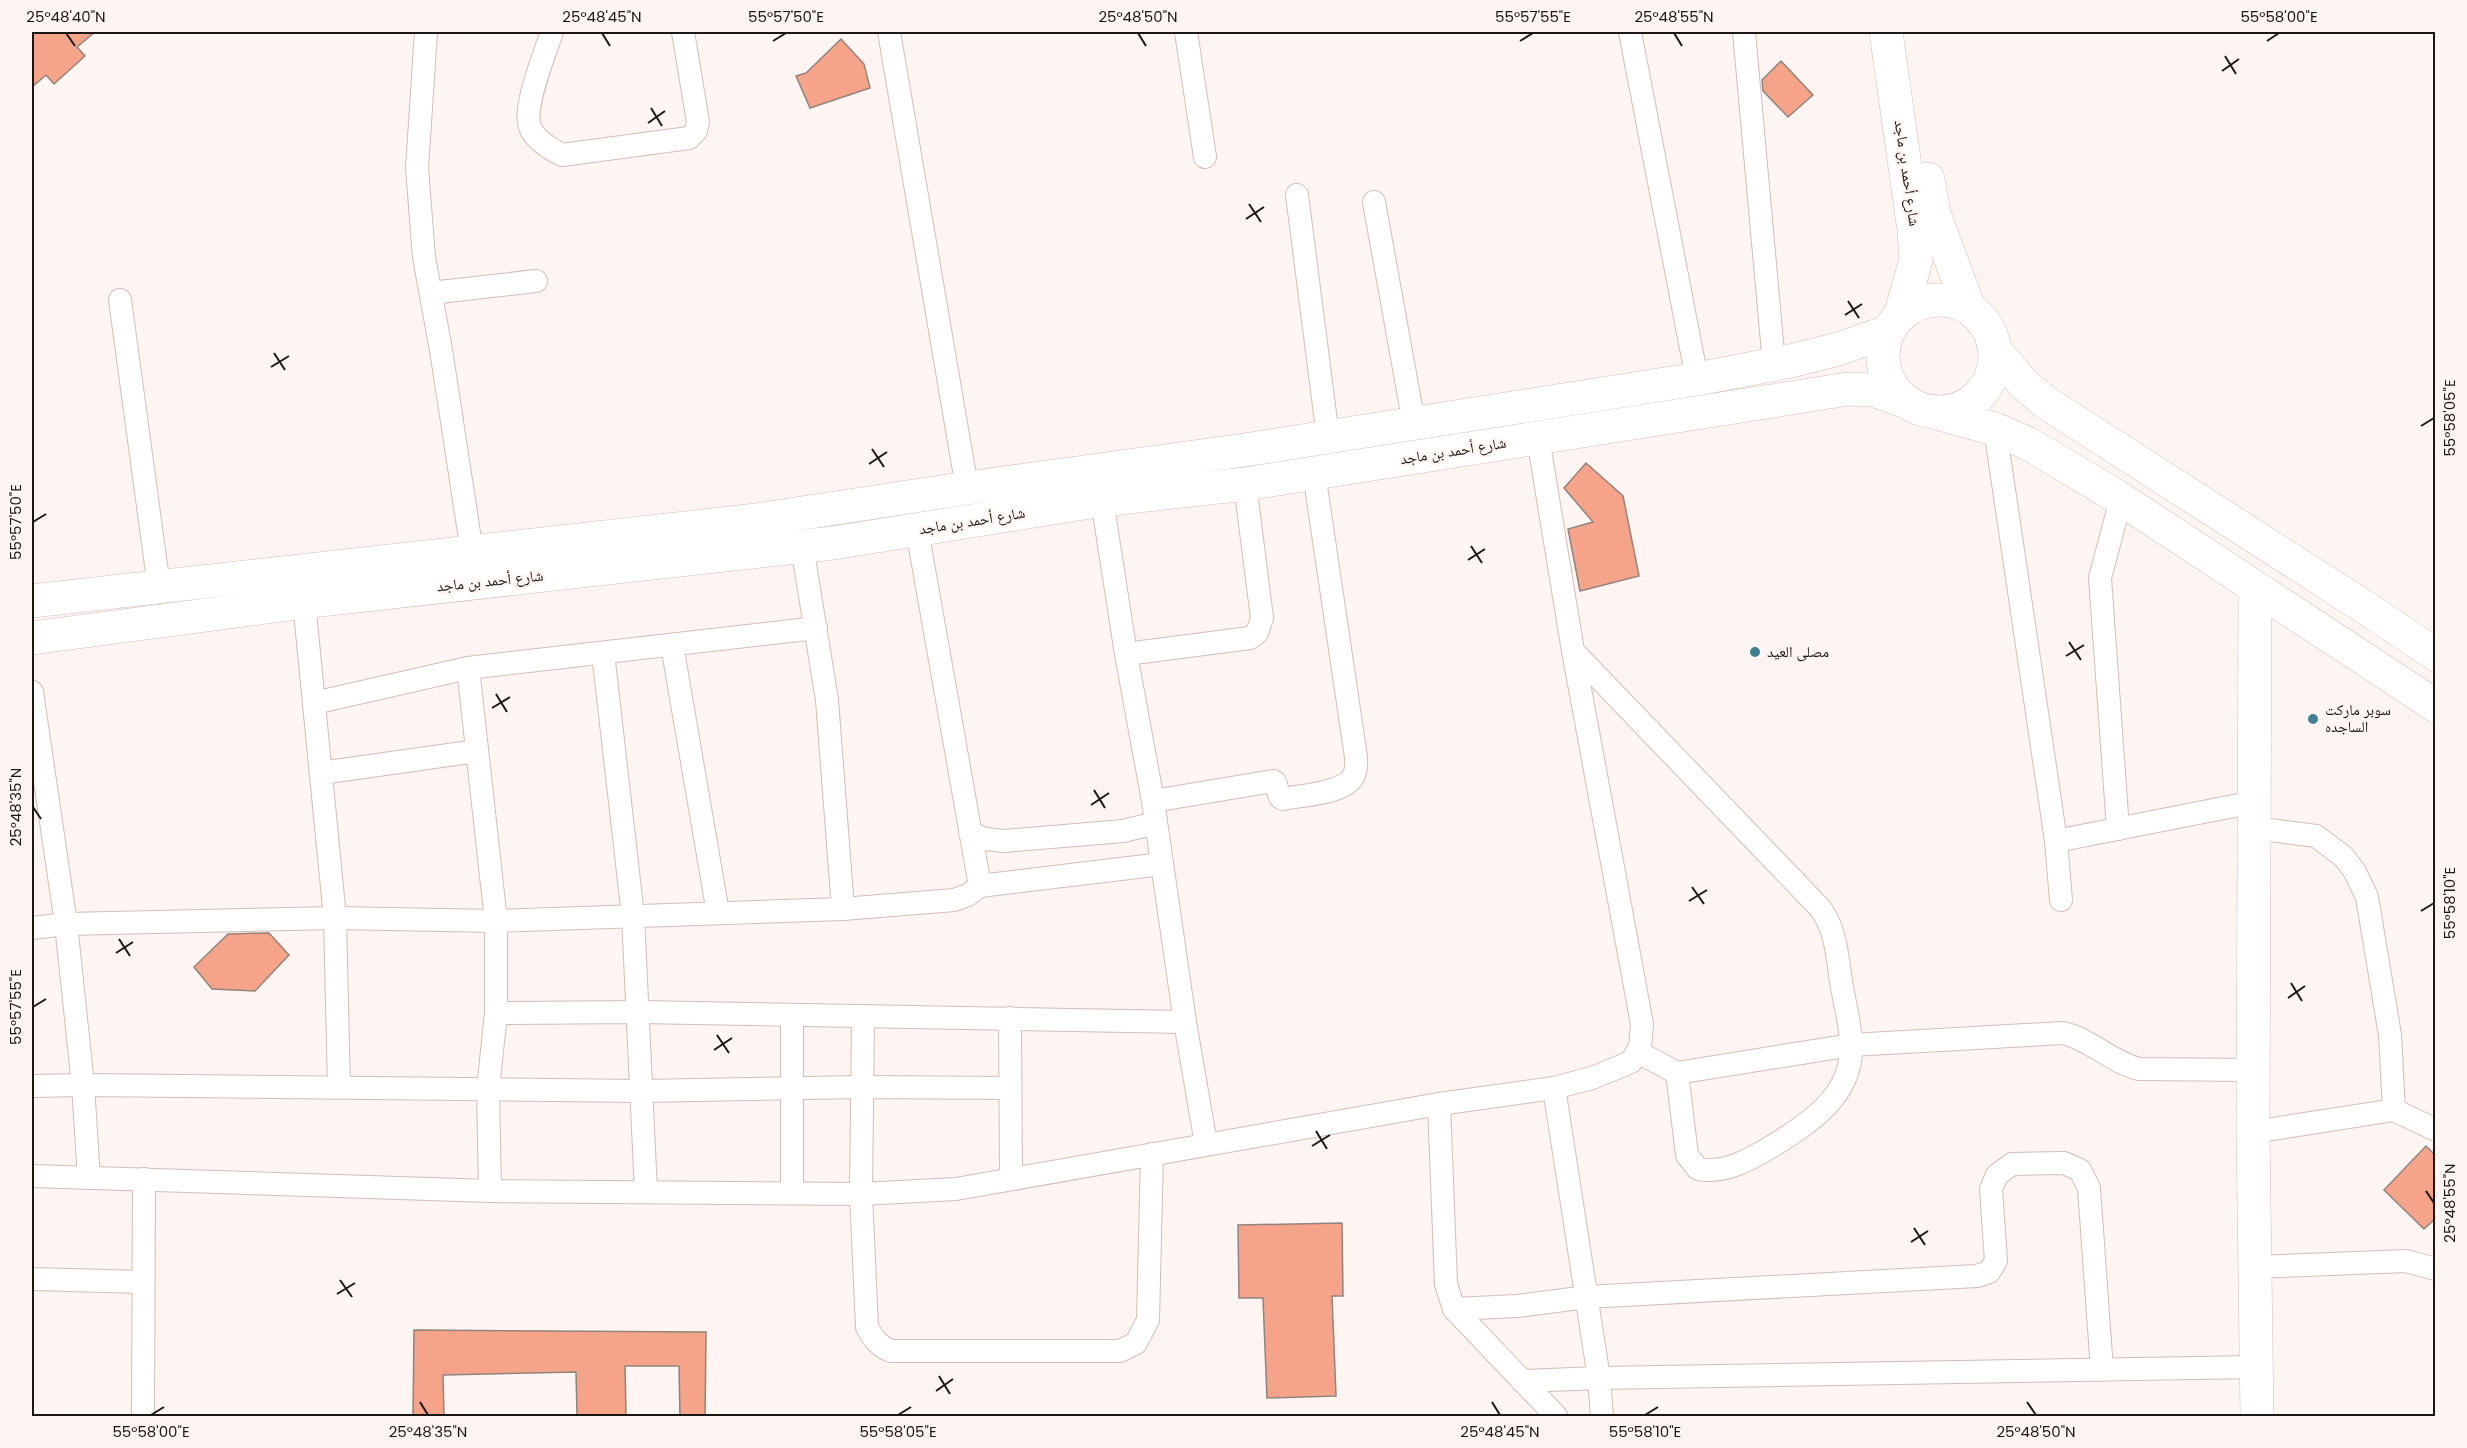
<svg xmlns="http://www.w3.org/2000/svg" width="2467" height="1448" font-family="Poppins,'Noto Naskh Arabic',sans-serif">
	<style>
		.building { fill: #f5a489; stroke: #94837d; stroke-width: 1.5 }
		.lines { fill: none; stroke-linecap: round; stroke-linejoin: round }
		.street-casing { stroke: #d1beb8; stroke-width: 24 }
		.secondary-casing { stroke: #d1beb8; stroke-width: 34 }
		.street { stroke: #fff; stroke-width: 22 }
		.secondary { stroke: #fff; stroke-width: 33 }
		.ticks { fill: none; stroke: #1d1714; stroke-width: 2 }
		.poi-dot { fill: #3f8093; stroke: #fdf5f2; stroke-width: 2 }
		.labels { text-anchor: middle; stroke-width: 5; stroke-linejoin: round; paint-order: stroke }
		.street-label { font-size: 15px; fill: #1d1714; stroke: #fdf5f2 }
		.poi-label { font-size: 15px; fill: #1d1714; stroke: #fdf5f2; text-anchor: start }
		.neatline { fill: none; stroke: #1d1714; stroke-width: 2 }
		.ticks-label { font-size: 15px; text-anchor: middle; fill: #1d1714 }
	</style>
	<rect width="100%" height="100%" fill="#fdf5f2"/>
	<g class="building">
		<path d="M32,32H95L77,47L85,56L54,84L46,75L32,87Z"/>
		<path d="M841,39L864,64L870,88L810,108L796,76L806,73Z"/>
		<path d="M1781,61L1813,95L1788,117L1763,91L1762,80Z"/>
		<path d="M1586,463L1623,496L1639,576L1580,591L1568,529L1593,522L1564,488Z"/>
		<path d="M269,933L289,955L255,991L212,989L194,967L228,934Z"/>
		<path d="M2426,1146L2436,1156V1218L2424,1229L2384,1190Z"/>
		<path d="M1342,1223L1343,1296H1332L1336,1396L1267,1398L1263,1298H1239L1238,1225Z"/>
		<path d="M414,1330L706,1332L705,1416H680L679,1366H625L626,1416H577L576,1372L443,1375L444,1416H413Z"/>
	</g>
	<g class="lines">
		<defs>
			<g id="street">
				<path d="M426,32L417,168L424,257L441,350L472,552"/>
				<path d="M552,32C545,53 525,102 529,123C531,137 550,149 562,155L689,138L696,131L698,122L683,32"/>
				<path d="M889,32L967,488"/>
				<path d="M1186,32L1205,157"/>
				<path d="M1630,32L1697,379"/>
				<path d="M1744,32L1774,364"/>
				<path d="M1297,195L1328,437"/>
				<path d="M1374,202L1414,424"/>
				<path d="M431,293L536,281"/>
				<path d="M120,300L159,587"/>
				<path d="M1995,429L2056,841L2061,900"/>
				<path d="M1102,500L1126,654L1153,801L1185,1022L1206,1144"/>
				<path d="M917,530L980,886"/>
				<path d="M802,546L827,700L843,909"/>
				<path d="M304,602L335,918L339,1087"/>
				<path d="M672,645L718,913"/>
				<path d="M1573,651L1820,908C1836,929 1837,955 1841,981C1844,1002 1851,1024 1851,1045C1853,1096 1809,1123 1771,1147C1749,1160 1724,1174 1698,1169L1687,1155L1677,1073"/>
				<path d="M603,653L633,916L646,1192"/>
				<path d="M1126,654L1250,638L1257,633L1262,618L1245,484"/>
				<path d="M468,668L496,921V1013L488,1089L490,1191"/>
				<path d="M32,692L66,924L83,1085L89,1178"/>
				<path d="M314,703L468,668L816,628"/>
				<path d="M321,773L477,751"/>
				<path d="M1153,801L1273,781L1275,782L1280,797L1283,799C1302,795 1350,794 1355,772C1357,767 1356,762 1356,757L1314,473"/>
				<path d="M2255,828L2316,836L2344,857L2355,872L2367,897L2390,1035L2394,1110"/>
				<path d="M2118,829L2100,578L2121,499"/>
				<path d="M970,833L985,839L1004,841L1123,831L1156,823"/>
				<path d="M2056,841L2254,802"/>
				<path d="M32,928L66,924L335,918L496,921L843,909L954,900L968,895L980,886L1162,864"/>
				<path d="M496,1013L639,1012L1185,1022"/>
				<path d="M792,1015V1193"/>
				<path d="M863,1016L861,1194L867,1327C873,1339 879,1346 891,1351H1120L1136,1343L1148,1320L1152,1154"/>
				<path d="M1010,1018L1011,1179"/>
				<path d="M1638,1052L1677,1073L1851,1045L2063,1033C2090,1039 2111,1062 2139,1069L2254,1070"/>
				<path d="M32,1086L83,1085L642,1091L863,1087L1010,1088"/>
				<path d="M1554,1088L1599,1378L1602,1416"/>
				<path d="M1439,1104L1446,1284L1454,1309L1556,1416"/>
				<path d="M2253,1132L2394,1110L2436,1130"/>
				<path d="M32,1176L490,1191L861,1194L956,1189L1439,1104L1554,1088L1592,1078L1631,1062L1640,1047L1642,1024L1573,651L1538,438"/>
				<path d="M2254,1267L2406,1261L2436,1269"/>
				<path d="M32,1279L143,1282"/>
				<path d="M1454,1309L1517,1306L1587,1297L1977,1276L1989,1272L1996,1261L1991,1189L1997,1175L2012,1164L2064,1163L2080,1170L2089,1188L2102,1370"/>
				<path d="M1522,1381L1599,1378L2256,1367"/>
				<path d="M143,1416L144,1179"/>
			</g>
			<g id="secondary">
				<path d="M1886,32L1914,230L1916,260L1901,313"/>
				<path d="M1928,179L1934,214L1969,308"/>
				<circle cx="1939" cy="356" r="56"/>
				<path d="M1995,350L2023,383L2045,402L2366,608L2436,655"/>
				<path d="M1937,413L1995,429L2029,444L2121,499L2436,706"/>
				<path d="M2255,588L2253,1132L2257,1416"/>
				<path d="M32,601L757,520L967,488L1245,450L1697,379L1791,361L1838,349L1887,332"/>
				<path d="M32,638L304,602L833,543L1102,500L1245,484L1848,389L1873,390L1907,402"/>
			</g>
		</defs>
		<use href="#street" class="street-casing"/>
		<use href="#secondary" class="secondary-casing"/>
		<use href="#street" class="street"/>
		<use href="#secondary" class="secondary"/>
	</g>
	<path class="ticks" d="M66,33L75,46M602,33L610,46M1138,33L1146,46M1674,33L1682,46M773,41L786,33M1520,41L1533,33M2267,41L2279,33M2225,56L2236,74M2222,71L2239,59M651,108L662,126M648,123L665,111M1249,204L1261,222M1246,219L1264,207M1848,301L1859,318M1845,315L1862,304M274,353L285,370M271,367L289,356M2421,426L2434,418M872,449L884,467M869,464L887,452M33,522L46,514M1471,546L1482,563M1468,560L1485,549M2069,642L2081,660M2066,656L2084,645M496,694L507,712M492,708L510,697M1094,790L1105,808M1091,805L1109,793M33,807L41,819M1692,887L1704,904M1689,901L1707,890M2421,911L2434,903M119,939L130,956M116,953L133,942M2291,983L2302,1001M2288,998L2305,986M33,1007L46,999M717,1035L729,1053M714,1050L732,1038M1316,1131L1327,1149M1312,1146L1330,1135M2426,1191L2434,1203M1914,1228L1925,1245M1911,1242L1928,1231M340,1280L352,1297M337,1294L355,1283M939,1376L950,1394M936,1391L953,1379M420,1402L428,1415M1492,1402L1500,1415M2027,1402L2036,1415M151,1415L164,1407M898,1415L911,1407M1645,1415L1658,1407"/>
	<g class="poi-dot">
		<circle cx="1755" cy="652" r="6"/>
		<circle cx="2313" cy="719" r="6"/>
	</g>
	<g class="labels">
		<g class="street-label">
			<text transform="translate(1907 173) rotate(82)" y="5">شارع أحمد بن ماجد</text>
			<text transform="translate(1453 451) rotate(-9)" y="5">شارع أحمد بن ماجد</text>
			<text transform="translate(972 521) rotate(-9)" y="5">شارع أحمد بن ماجد</text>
			<text transform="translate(490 581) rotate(-6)" y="5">شارع أحمد بن ماجد</text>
		</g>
		<g class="poi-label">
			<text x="1767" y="657">مصلى العيد</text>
			<text x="2325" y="715">سوبر ماركت<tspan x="2325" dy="17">الساجده</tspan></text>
		</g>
	</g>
	<rect width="2467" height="1448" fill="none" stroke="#fdf5f2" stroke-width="66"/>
	<rect x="33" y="33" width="2401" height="1382" class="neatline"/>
	<g class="ticks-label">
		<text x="66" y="22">25°48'40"N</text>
		<text x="602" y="22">25°48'45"N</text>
		<text x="786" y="22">55°57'50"E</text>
		<text x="1138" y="22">25°48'50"N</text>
		<text x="1533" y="22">55°57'55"E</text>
		<text x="1674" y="22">25°48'55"N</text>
		<text x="2279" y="22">55°58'00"E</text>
		<text transform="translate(2450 418) rotate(-90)" y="5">55°58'05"E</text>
		<text transform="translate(16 522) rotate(-90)" y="5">55°57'50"E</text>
		<text transform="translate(16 807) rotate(-90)" y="5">25°48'35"N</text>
		<text transform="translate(2450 903) rotate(-90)" y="5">55°58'10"E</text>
		<text transform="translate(16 1007) rotate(-90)" y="5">55°57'55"E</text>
		<text transform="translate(2450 1203) rotate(-90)" y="5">25°48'55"N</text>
		<text x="151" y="1437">55°58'00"E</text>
		<text x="428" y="1437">25°48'35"N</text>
		<text x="898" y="1437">55°58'05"E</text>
		<text x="1500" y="1437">25°48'45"N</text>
		<text x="1645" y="1437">55°58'10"E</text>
		<text x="2036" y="1437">25°48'50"N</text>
	</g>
</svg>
